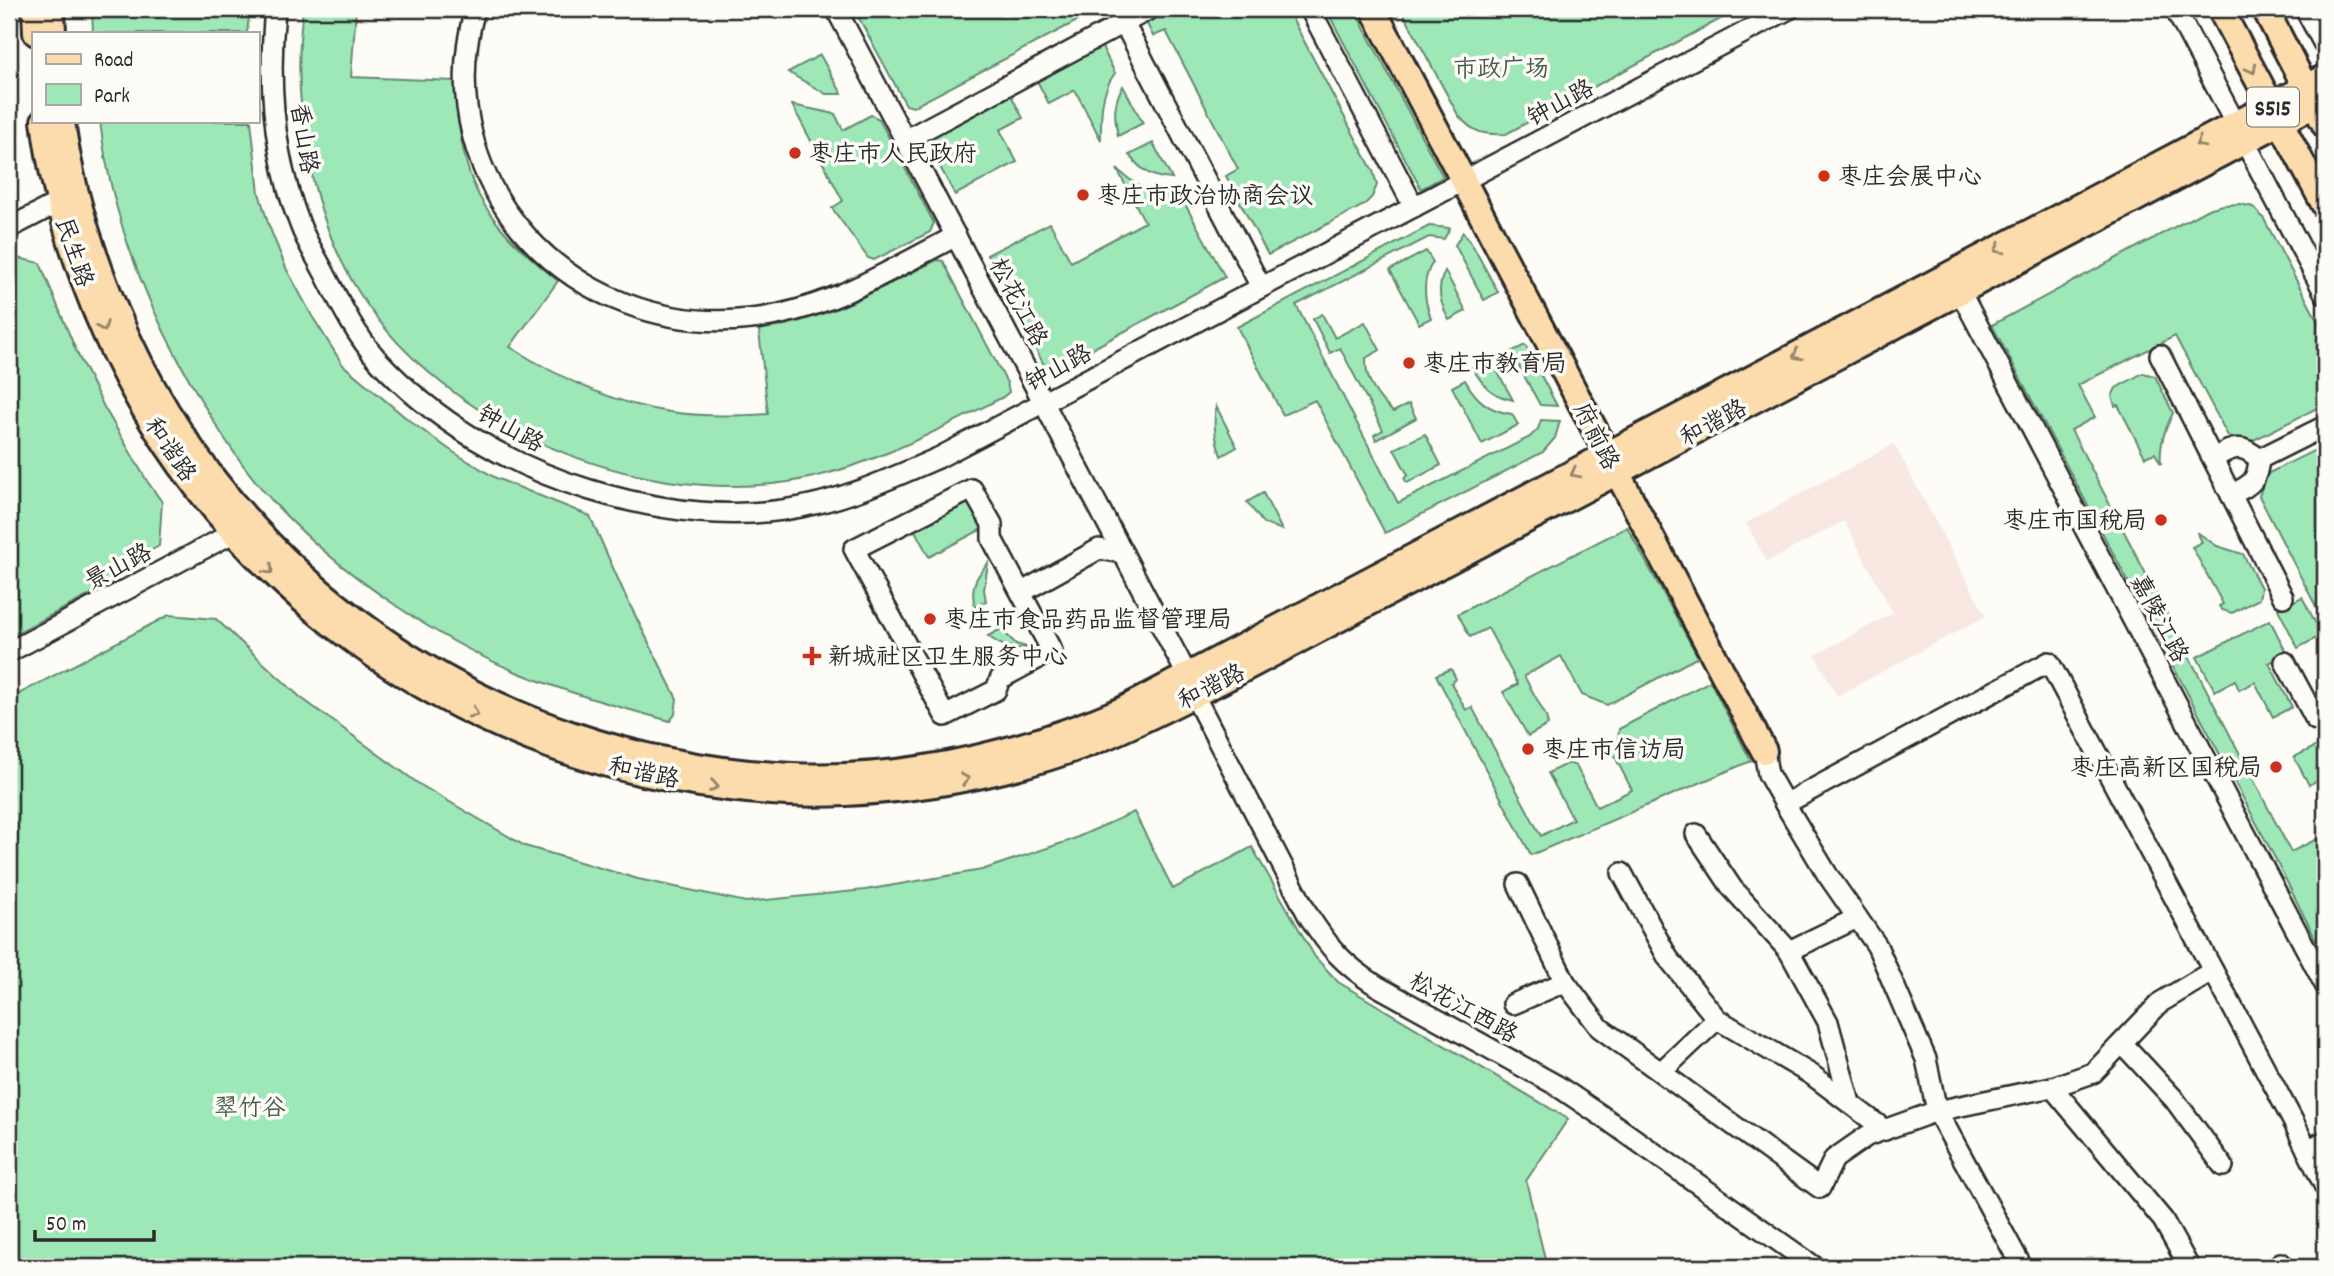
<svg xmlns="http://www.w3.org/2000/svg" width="2334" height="1276" font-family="Dekko,'LXGW WenKai TC',sans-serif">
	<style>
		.built { fill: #f9e7e1 }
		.green { fill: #9ee8b7; stroke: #648a71; stroke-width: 2 }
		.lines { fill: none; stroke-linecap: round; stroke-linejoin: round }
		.minor-casing { stroke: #2b2b2b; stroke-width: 24 }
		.major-casing { stroke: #2b2b2b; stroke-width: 30 }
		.minor { stroke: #fdfcf7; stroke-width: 19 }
		.major { stroke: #fcdcac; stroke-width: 24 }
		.oneway { stroke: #94846c }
		.poi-dot { fill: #c8321e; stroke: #fdfcf7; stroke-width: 2.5 }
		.labels { text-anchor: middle; stroke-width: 7; stroke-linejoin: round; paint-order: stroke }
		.shield { fill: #fdfcf7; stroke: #6a6a68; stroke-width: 2 }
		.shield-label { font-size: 23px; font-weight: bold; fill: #2b2b2b }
		.park-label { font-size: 24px; fill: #485a4e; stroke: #fdfcf7 }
		.street-label { font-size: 24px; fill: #2b2b2b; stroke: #fdfcf7 }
		.poi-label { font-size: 24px; fill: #2b2b2b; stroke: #fdfcf7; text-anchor: start }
	</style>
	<rect width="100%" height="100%" fill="#fdfcf7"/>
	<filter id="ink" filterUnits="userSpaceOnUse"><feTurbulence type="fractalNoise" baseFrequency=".0143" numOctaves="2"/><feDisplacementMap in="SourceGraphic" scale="14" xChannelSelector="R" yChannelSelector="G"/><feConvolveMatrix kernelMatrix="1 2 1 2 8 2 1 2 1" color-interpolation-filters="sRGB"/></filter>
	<g filter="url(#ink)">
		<path class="built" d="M1894,444L1986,616L1837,696L1815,655L1893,613L1844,521L1767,562L1746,523Z"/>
		<g class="green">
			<path d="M92,9H250L247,33H93Z"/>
			<path d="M303,9H356L351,77L455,81C462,186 477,214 558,281L510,347C558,377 613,404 670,412C702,417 736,416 768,414L759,330C824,322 879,289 937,260L943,261L1007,383L1009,392L1003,397C934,432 865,470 788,482C634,505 444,426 360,294C309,214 291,101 303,9Z"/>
			<path d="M854,9H1100L913,107L906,105Z"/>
			<path d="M1154,9H1287L1373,171L1377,185L1372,197L1364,205L1268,255L1226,176L1238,169L1166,31L1153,36L1144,18Z"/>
			<path d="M1326,9H1354L1443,177L1421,189Z"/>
			<path d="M1401,9H1739L1506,134C1483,135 1473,133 1458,115Z"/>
			<path d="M1101,45L1115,73C1100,93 1101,115 1101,140L1075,90L1049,104L1033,73Z"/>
			<path d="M820,55L842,94H826L788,72Z"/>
			<path d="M1123,86L1143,123L1118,136C1114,117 1113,103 1123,86Z"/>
			<path d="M1007,88L1023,118L1000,130L1017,162L955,195L922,133Z"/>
			<path d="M792,105L835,114L843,130L871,115L879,119L934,223L930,232L874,260L868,258L832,208L843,201Z"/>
			<path d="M100,121H251L259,193L269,226L286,268L312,316L343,365L411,422L453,452L496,478L590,516L626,597L677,699L675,714L670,721C619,707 568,693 519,673C436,639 337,571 276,505C237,463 206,411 179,361C138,285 110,207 100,121Z"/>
			<path d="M1153,143L1172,179C1152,178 1142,171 1129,155Z"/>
			<path d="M1117,169C1135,185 1155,200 1180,195L1225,277L1055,369H1046L987,255L1050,223L1071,262L1145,222Z"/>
			<path d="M2240,204L2253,207L2264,219L2325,335V404L2250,442L2228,436L2175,336L2078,385L2095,417L2071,430L2291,852L2325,835V958L2276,860L1992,325L2208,209L2223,205Z"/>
			<path d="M1429,226L1450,228L1444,239L1429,237L1296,305L1398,503L1530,437L1538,429L1541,420L1560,421L1555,438L1543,452L1385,533L1315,400L1283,415L1237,327Z"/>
			<path d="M1463,232L1473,246L1498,292L1484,300L1455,245Z"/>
			<path d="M1426,251L1433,262C1421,280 1424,300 1431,318L1419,324L1390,270Z"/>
			<path d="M9,256L40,263L77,353L104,407L147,481L162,502L159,546L117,570V581L9,637Z"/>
			<path d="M1445,271L1466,311L1449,320C1440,303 1436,289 1445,271Z"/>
			<path d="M1322,314L1335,338L1365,322L1380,350L1366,358C1365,381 1377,397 1393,412L1409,404L1416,418L1376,440L1374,435L1383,430L1340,348L1330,353L1313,319Z"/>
			<path d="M1525,345L1557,406L1540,405L1511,352Z"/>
			<path d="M1490,358L1513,400C1492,396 1482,385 1472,367Z"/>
			<path d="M2143,373L2155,376L2173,413C2165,429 2159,445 2161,464L2155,453L2145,457L2118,405L2115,406L2112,396L2116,388Z"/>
			<path d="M1465,380C1476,400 1489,411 1512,414L1518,425L1482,444L1452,387Z"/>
			<path d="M1216,406L1237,447L1221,456C1215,438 1213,425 1216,406Z"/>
			<path d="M1425,434L1441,465L1407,483L1404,478L1408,475L1394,449Z"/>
			<path d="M2325,445V624L2259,496L2267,474Z"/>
			<path d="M1263,493L1282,530L1263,523L1247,502Z"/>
			<path d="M968,497L984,528L929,557L913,527Z"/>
			<path d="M1627,527L1698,657L1607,705L1582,695L1561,656L1524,676L1546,716L1548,725L1528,736L1503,692L1518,684L1488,628L1470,637L1458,614Z"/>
			<path d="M2197,532L2217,546L2243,554L2261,588L2259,599L2232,613L2222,610L2219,606L2223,604L2192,547L2202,542Z"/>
			<path d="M988,563L984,590L986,601L975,607C970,587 975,578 988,563Z"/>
			<path d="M2302,597L2322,635L2298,648L2278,609Z"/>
			<path d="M169,615L216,619L300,697L419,784L525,846L638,879L746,902L865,890L982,870L1071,840L1134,812L1173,889L1252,847L1315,957L1338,982L1568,1119L1526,1181L1547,1267H9V699Z"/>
			<path d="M2270,620L2287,654L2269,663L2292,707L2273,717L2255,682L2239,690L2235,680L2215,691L2197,657Z"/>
			<path d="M1001,629L1016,644L1030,648C1011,649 1002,647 988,636Z"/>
			<path d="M1451,669L1456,679L1451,683L1466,710L1472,707L1541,836L1573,819L1548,773L1568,763L1576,766L1597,807L1632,790L1613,753L1618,740L1619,729L1710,681L1751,761L1531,855L1436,675Z"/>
			<path d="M2325,742V776L2309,785L2294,757Z"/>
		</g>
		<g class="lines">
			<defs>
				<g id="minor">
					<path d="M275,9C268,82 273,158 301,227C307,243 317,258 325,274C340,303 355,334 377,359C434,421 510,466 590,490C652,509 719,519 783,510C837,503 888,480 938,458L1789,9"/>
					<path d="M475,9C425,186 575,339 751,319C826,311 890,270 956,236"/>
					<path d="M836,9L1193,686"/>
					<path d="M1310,9L1414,207"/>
					<path d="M2175,9L2325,294"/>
					<path d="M2305,9L2325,46"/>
					<path d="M1124,23L1261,287"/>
					<path d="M905,140L1150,9"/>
					<path d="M9,228L71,196"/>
					<path d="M1954,280L2325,985"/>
					<path d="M2160,355L2283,597"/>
					<path d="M2213,458C2233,448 2240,442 2259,459"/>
					<path d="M2259,459L2325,426"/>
					<path d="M972,489L992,524V539L1052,651L1000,679L996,690L945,716L854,549Z"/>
					<path d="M2231,495C2251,484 2257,483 2259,459"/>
					<path d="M1022,592L1099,549L1123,553"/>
					<path d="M9,652L246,526"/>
					<path d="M2285,662L2316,720L2324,716"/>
					<path d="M1194,695L1308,915C1330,949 1343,964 1377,986L1556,1085L1602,1116L1815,1267"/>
					<path d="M1764,751L1768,774L1785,804L1827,874L1877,946L1926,1059L1937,1111L2022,1267"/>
					<path d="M1785,804L2049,662L2294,1123L2325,1187"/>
					<path d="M1696,834L1732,888L1789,951L1828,1022L1850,1103"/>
					<path d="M1622,873L1668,958L1717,1019"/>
					<path d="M1518,884L1565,982L1600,1028L1820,1188L1834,1159L1867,1136L1937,1111L2052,1087L2093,1073L2161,1002L2213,971"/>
					<path d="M1789,951L1857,918"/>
					<path d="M1513,1004L1565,982"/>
					<path d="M2122,1043L2174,1099L2223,1166"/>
					<path d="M1662,1071L1717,1019L1812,1075L1885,1130"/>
					<path d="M2052,1087L2163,1220L2189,1267"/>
					<path d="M2307,1150L2325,1141"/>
					<path d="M2281,1263L2282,1267"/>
				</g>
				<g id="major">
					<path d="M35,9L36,33"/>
					<path d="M52,9L53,33"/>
					<path d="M1373,9L1764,751"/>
					<path d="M2220,9L2325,206"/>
					<path d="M2265,9L2325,125"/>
					<path d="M44,121C51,178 66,232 86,286C182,545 406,729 676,780C732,790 789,796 846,793C928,789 1010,773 1088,744C1134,726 1177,703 1221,681L2325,99"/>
					<path d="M62,121C69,177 85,231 105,284C214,574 485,762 792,776C906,781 1018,754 1122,710L2325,77"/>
				</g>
			</defs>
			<use href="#minor" class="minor-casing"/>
			<use href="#major" class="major-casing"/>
			<use href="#minor" class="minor"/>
			<use href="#major" class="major"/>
		</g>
		<defs><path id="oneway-chevron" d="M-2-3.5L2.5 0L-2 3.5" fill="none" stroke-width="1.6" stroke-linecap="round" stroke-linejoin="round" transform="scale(1.75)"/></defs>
		<g class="oneway">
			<use href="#oneway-chevron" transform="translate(2252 69) rotate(62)"/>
			<use href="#oneway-chevron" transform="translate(2200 143) rotate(152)"/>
			<use href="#oneway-chevron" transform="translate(1999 249) rotate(152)"/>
			<use href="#oneway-chevron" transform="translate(103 327) rotate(67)"/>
			<use href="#oneway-chevron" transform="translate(1797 355) rotate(152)"/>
			<use href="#oneway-chevron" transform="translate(1575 473) rotate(152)"/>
			<use href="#oneway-chevron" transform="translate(269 570) rotate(47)"/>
			<use href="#oneway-chevron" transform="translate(474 713) rotate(25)"/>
			<use href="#oneway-chevron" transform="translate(965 779) rotate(-11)"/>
			<use href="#oneway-chevron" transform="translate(714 786) rotate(9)"/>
		</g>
	</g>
	<g class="poi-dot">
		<circle cx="795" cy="153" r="7"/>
		<circle cx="1824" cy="176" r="7"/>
		<circle cx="1083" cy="195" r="7"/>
		<circle cx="1409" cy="363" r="7"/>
		<circle cx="2161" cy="520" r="7"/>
		<circle cx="930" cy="619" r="7"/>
		<path d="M808.5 645.5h7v7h7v7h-7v7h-7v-7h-7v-7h7z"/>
		<circle cx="1528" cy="749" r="7"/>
		<circle cx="2276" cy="767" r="7"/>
	</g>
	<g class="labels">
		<rect class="shield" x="2247" y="87.5" width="52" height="39" rx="5"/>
		<g class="shield-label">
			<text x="2273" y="115">S515</text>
		</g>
		<g class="park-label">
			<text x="1501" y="76">市政广场</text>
			<text x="250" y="1115">翠竹谷</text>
		</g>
		<g class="street-label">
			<text transform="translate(1560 102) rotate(-28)" y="8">钟山路</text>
			<text transform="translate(305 138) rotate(81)" y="8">香山路</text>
			<text transform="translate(75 252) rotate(71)" y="8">民生路</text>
			<text transform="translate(1019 302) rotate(62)" y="8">松花江路</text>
			<text transform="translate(1058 367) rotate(-28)" y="8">钟山路</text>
			<text transform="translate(1713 422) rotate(-28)" y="8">和谐路</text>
			<text transform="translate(511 428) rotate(29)" y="8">钟山路</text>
			<text transform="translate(1597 436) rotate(63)" y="8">府前路</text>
			<text transform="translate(171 449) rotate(56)" y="8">和谐路</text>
			<text transform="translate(118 566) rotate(-28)" y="8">景山路</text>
			<text transform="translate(2160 618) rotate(62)" y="8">嘉陵江路</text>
			<text transform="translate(1211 686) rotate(-27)" y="8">和谐路</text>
			<text transform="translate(644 772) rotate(12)" y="8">和谐路</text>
			<text transform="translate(1464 1007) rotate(29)" y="8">松花江西路</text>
		</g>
		<g class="poi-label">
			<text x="809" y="161">枣庄市人民政府</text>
			<text x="1838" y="184">枣庄会展中心</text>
			<text x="1097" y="203">枣庄市政治协商会议</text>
			<text x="1423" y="371">枣庄市教育局</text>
			<text x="2147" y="528" text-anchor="end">枣庄市国税局</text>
			<text x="944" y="627">枣庄市食品药品监督管理局</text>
			<text x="828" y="664">新城社区卫生服务中心</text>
			<text x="1542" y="757">枣庄市信访局</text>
			<text x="2262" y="775" text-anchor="end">枣庄高新区国税局</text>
		</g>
	</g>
	<rect width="2334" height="1276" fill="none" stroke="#fdfcf7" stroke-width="35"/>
	<rect x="18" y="18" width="2299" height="1241" fill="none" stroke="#2b2b2b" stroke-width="2.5" filter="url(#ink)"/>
	<rect x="32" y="32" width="228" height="91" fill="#fdfcf7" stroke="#a9a8a5" stroke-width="2"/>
	<rect x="46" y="54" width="35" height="10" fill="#fcdcac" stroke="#a9a8a5" stroke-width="2"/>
	<text x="94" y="66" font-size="21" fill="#2b2b2b">Road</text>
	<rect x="46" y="84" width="35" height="21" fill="#9ee8b7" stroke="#a9a8a5" stroke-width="2"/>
	<text x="94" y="102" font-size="21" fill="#2b2b2b">Park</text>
	<path d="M35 1230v10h119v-10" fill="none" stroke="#2b2b2b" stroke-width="3.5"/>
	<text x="46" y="1230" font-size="21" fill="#2b2b2b" stroke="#fdfcf7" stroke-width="5" paint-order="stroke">50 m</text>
</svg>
